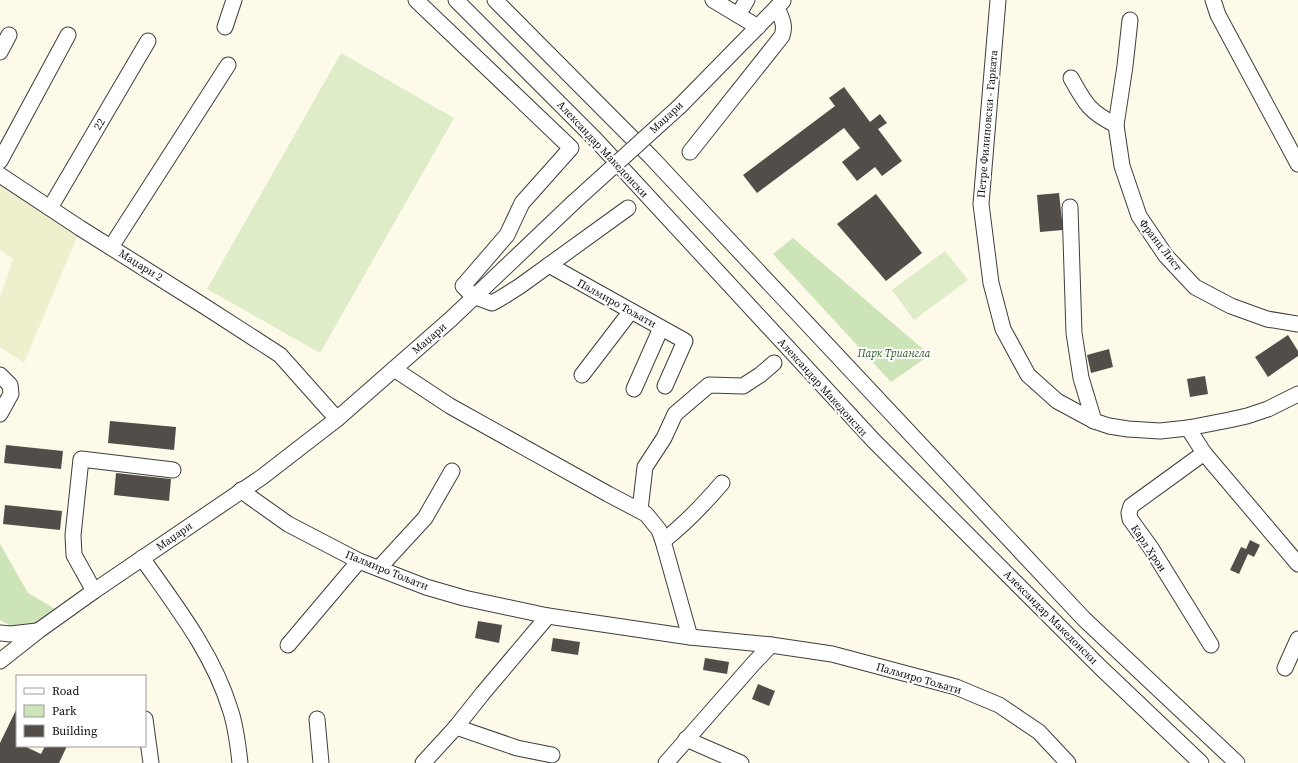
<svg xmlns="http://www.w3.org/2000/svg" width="1298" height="763" font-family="'Source Serif 4',serif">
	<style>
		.farmland { fill: #f0efcd }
		.green { fill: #cce4b7 }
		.pitch { fill: #deecc8 }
		.building { fill: #524d48 }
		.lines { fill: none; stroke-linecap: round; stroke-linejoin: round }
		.minor-casing { stroke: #3e3e3e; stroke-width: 17 }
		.minor { stroke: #fff; stroke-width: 15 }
		.minor-bridge-casing { stroke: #3e3e3e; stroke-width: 17; stroke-linecap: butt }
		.minor-bridge { stroke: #fff; stroke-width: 15 }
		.labels { text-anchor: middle; stroke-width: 4; stroke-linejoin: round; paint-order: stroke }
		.street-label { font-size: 11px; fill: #0b0b0b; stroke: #fff }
		.park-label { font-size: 11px; font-style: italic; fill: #2b5c22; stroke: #fff }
	</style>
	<rect width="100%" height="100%" fill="#fdfaea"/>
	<path class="farmland" d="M0,175L80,230L24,363L0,347V297L13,259L0,250Z"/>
	<g class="green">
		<path d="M793,238L930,355L891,382L773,254Z"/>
		<path d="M0,544L28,593L57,610L42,621L17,629L0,620Z"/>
	</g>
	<g class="pitch">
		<path d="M341,53L454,118L320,353L207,289Z"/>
		<path d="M945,251L968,280L914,320L892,290Z"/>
	</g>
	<g class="building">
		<path d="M844,87L870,122L880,114L887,123L878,129L902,161L882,176L875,167L857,181L842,162L860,148L844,128L757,193L743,175L835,106L829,98Z"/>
		<path d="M1059,193L1063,230L1040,232L1037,195Z"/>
		<path d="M876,194L922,253L886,281L837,224Z"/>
		<path d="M1288,335L1298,351V356L1268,377L1255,357Z"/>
		<path d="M1109,349L1113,367L1091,373L1087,355Z"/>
		<path d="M1205,376L1208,394L1190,397L1187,379Z"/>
		<path d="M110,421L176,427L174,450L108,443Z"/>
		<path d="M6,445L63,451L61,469L4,463Z"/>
		<path d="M116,473L171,479L169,501L114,495Z"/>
		<path d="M5,505L62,511L60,530L3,524Z"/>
		<path d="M1250,540L1260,545L1254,557L1248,554L1239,574L1230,570L1241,547L1246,549Z"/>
		<path d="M478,621L502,625L499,643L475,638Z"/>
		<path d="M553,638L580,642L578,655L551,651Z"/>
		<path d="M705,658L729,662L727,674L703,670Z"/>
		<path d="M758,684L775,691L769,706L752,699Z"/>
		<path d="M17,708V746H24L41,754L45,746H67L59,763H0V743Z"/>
	</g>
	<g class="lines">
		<defs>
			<g id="minor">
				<path d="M416,0L571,148L522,203L507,235L463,286L473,296L492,303L501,298L520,286L628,208"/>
				<path d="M456,0L595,139L874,441L1100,667L1201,763"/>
				<path d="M495,0L651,157L1084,619L1237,763"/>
				<path d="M713,0L758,27"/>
				<path d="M998,0L981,204L991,283L1003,329L1028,375L1057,401L1094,421L1109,426L1128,429L1160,431L1188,428L1229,420L1247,416L1268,409L1298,394"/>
				<path d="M1213,0L1218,15L1298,164"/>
				<path d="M738,15L747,0"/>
				<path d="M1130,20L1125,66L1116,125L1122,166L1139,216L1166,256L1195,287L1231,306L1267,319L1298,324"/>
				<path d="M225,27L234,0"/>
				<path d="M0,52L9,35"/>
				<path d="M1071,78C1085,103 1089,112 1116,125"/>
				<path d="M680,106L783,1"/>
				<path d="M690,152L782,36C786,24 781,18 777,7"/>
				<path d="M0,161L68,35"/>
				<path d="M0,175L80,228L204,306L280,355L337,419"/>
				<path d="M1070,207L1074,333L1081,378L1094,421"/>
				<path d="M50,208L148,41"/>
				<path d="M111,247L228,65"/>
				<path d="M549,265L685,341L665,386"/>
				<path d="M394,369L450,406L608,494L646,514L659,530L663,541L690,637"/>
				<path d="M0,375L10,385L11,394L0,414"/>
				<path d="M582,375L631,311"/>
				<path d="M634,389L661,328"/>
				<path d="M1188,428L1204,453L1298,564"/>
				<path d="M1204,453L1131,506L1129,513L1130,519L1151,548L1211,645"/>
				<path d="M241,490L250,497L288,524L359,561L426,587L464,598L548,616L690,637L771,645L832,654L956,687L999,705L1039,732L1068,763"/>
				<path d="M640,510L645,467L664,438L675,414L709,385L743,386L760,375L774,363"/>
				<path d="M663,541C685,524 704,504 722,483"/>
				<path d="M142,558C175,605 213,653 230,709C236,726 238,745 240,763"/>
				<path d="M379,568L425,518L452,471"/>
				<path d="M94,591L74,555L73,535L81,459L173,470"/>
				<path d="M0,633L11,634L37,631"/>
				<path d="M288,645L359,561"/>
				<path d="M0,661L38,631L94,591L262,477L337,419L451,319L574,202"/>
				<path d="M1285,668L1298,639"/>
				<path d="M145,719L151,763"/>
				<path d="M317,719L321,763"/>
				<path d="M456,727L517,748L552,755"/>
				<path d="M686,739L741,763"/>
				<path d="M423,763L456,727L483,693L548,616"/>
				<path d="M666,763L753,664L771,645"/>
			</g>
		</defs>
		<use href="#minor" class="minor-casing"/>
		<use href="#minor" class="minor"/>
		<defs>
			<path id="minor-bridge" d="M574,202L680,106"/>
		</defs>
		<use href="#minor-bridge" class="minor-bridge-casing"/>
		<use href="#minor-bridge" class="minor-bridge"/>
	</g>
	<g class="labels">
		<g class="street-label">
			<text transform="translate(666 117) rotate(-43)" y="4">Маџари</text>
			<text transform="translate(99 124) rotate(-59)" y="4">22</text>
			<text transform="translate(987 124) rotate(-85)" y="4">Петре Филиповски - Гарката</text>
			<text transform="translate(603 149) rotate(47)" y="4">Александар Македонски</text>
			<text transform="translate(1161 245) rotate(52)" y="4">Франц Лист</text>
			<text transform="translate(141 265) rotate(32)" y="4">Маџари 2</text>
			<text transform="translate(617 303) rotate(29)" y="4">Палмиро Тољати</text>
			<text transform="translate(429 338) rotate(-41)" y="4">Маџари</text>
			<text transform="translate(823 387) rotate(48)" y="4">Александар Македонски</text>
			<text transform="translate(174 536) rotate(-35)" y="4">Маџари</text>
			<text transform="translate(1149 548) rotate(56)" y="4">Карл Хрон</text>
			<text transform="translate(387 570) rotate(22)" y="4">Палмиро Тољати</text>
			<text transform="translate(1051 617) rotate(45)" y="4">Александар Македонски</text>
			<text transform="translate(919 678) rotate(16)" y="4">Палмиро Тољати</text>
		</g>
		<g class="park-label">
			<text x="894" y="357">Парк Триангла</text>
		</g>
	</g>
	<rect x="16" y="675" width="130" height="72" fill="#ffffff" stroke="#9d9d9d"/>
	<rect x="24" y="688" width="20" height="6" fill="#ffffff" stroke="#9d9d9d"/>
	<text x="52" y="695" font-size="12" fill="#0b0b0b">Road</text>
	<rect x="24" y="705" width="20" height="12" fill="#cce4b7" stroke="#9d9d9d"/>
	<text x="52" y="715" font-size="12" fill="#0b0b0b">Park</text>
	<rect x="24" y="725" width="20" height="12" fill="#524d48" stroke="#9d9d9d"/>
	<text x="52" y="735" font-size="12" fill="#0b0b0b">Building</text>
</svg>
